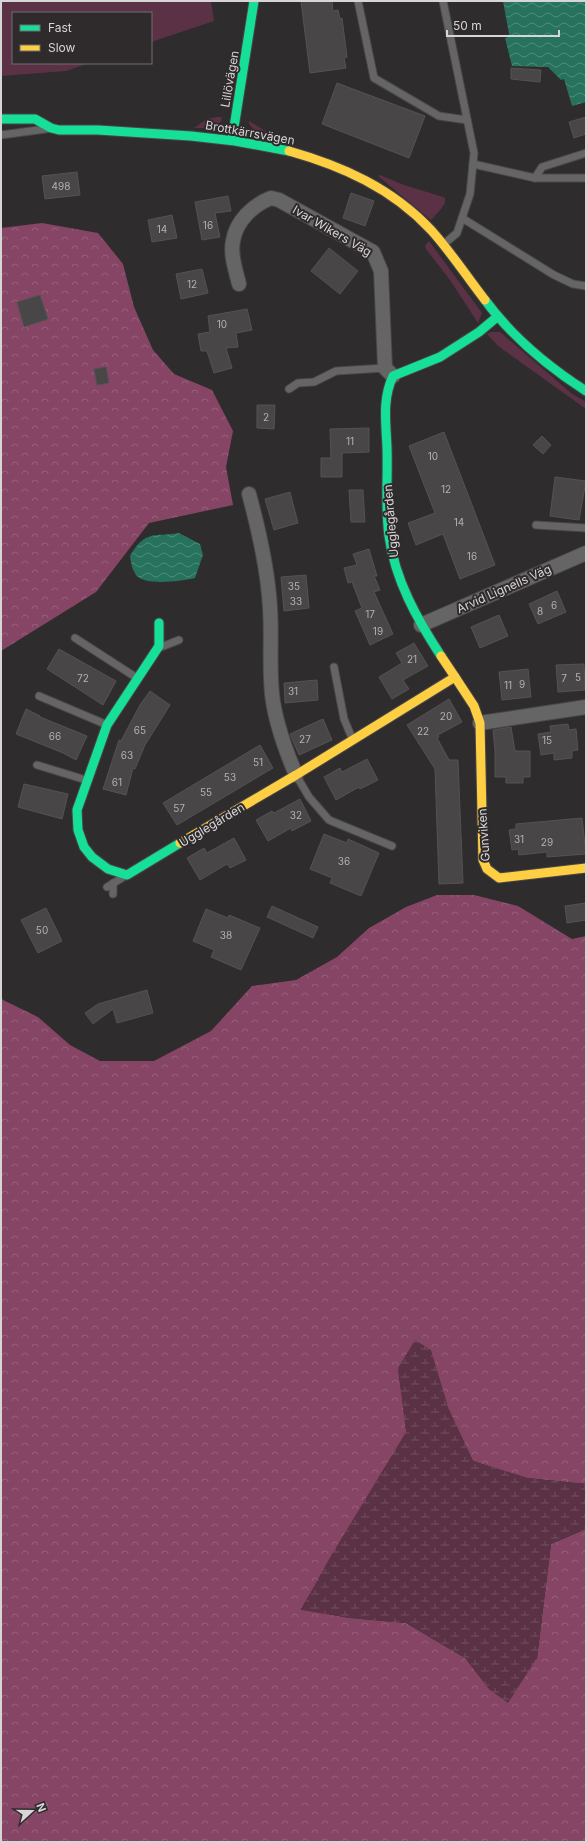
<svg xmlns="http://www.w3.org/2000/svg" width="587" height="1843" font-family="Inter,sans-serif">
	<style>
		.green { fill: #5b3145 }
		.forest { fill: url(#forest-crowns) }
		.wetland { fill: url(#wetland-marsh) }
		.water { fill: url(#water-waves) }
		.building { fill: #494648; stroke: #545253 }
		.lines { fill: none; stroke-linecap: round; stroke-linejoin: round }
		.lane-casing { stroke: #494748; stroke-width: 9 }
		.street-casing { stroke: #494748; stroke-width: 16 }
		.fast-casing { stroke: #494748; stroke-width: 11 }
		.slow-casing { stroke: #494748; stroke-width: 11 }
		.lane { stroke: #666565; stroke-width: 7 }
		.street { stroke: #666565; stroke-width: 14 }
		.fast { stroke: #16e098; stroke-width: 9 }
		.slow { stroke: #ffcf43; stroke-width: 9 }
		.labels { text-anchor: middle; stroke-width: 4; stroke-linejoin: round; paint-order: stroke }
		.number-label { font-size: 10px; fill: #b4b1b2 }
		.street-label { font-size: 12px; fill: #d8d5d6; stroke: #2f2b2d }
	</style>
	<defs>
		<pattern id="forest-crowns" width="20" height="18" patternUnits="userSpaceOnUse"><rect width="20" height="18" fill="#864565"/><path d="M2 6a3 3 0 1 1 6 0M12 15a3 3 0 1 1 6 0" fill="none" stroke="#965f7a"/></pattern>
		<pattern id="wetland-marsh" width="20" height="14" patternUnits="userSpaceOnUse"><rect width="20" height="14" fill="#5b3145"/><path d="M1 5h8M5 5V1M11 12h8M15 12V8" fill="none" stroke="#724e5f"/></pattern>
		<pattern id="water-waves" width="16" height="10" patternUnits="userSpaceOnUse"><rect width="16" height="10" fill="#27725c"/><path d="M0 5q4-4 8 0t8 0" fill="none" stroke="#508c7a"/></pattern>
	</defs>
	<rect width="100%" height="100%" fill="#2e2c2d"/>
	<g class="green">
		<path d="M1,1H211L214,21L151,42V13H13V63H89L66,71L1,76Z"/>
		<path d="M217,117H222L221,122L209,128H194L207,119Z"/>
		<path d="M249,121L275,137V140L257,134L249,124Z"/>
		<path d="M380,175L404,185L443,197L445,198V203L441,209L431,220L378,176Z"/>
		<path d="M429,241L482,313L478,323L450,280L426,249L425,246Z"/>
		<path d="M491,332H500L571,393L586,402V409L498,346L487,334Z"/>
	</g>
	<g class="forest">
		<path d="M42,223L98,233L123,264L134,307L153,350L174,374L212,390L233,431L226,467L233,505L149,523L96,592L1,651V228Z"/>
		<path d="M437,895H474L518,906L572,939L586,936V1484L527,1478L473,1461L449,1410L398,1369L407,1432L301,1609L350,1618L406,1623L465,1658L490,1690L537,1658L551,1544L586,1529V1842H1V997L3,1000L38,1017L70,1045L100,1061H154L211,1031L252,986L296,980L337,957L369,928L406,907Z"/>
	</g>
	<path class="wetland" d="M415,1340L431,1350L449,1410L473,1461L527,1478L586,1484V1529L551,1544L537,1658L508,1703L490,1690L465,1658L406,1623L350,1618L301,1610L329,1559L406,1432L398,1368Z"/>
	<g class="water">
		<path d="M503,1H586V102L572,106L564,79L561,80L548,67L512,66L505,38L509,37V34Z"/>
		<path d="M179,533L200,544L203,555L195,578C183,581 146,586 137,576C132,570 131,563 130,556C145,530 153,537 179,533Z"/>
	</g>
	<g class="building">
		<path d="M301,1H332L333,11L338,10L340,19L342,18L347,57L344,58L346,68L310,73Z"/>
		<path d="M511,68L541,70L540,82L511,79Z"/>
		<path d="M337,83L425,116L409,158L322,124Z"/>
		<path d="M586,117V134L574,138L569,122Z"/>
		<path d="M77,172L80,195L45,199L42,176Z"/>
		<path d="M351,193L374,201L365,226L343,218Z"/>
		<path d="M228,196L231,211L215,213L220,237L202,240L195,202Z"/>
		<path d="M172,215L177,238L152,242L148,220Z"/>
		<path d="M329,248L358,271L340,294L311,271Z"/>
		<path d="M202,269L208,293L181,299L176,274Z"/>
		<path d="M40,295L48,319L24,327L17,302Z"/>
		<path d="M247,309L252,330L236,333L238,347L226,348L232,368L214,373L207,351H201L198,334L210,332L208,316Z"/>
		<path d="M106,367L109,383L97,385L94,369Z"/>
		<path d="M257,405H275L274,429L257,428Z"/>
		<path d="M369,428V452L342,453V477H321V458H331L330,429Z"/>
		<path d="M444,432L495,565L460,579L443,534L416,545L408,523L435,513L409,446Z"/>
		<path d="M542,436L551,445L543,454L533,445Z"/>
		<path d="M555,477L586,481L579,520L550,516Z"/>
		<path d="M349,490H363L365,522H351Z"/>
		<path d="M290,492L298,523L274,530L265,499Z"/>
		<path d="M369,549L377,576H374L380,590L374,592L393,634L370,645L355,611L362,608L352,582L348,583L344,568L357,565L353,554Z"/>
		<path d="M306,575L309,608L284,611L281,577Z"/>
		<path d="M557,591L566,612L538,624L529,604Z"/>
		<path d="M499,615L508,636L480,648L471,627Z"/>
		<path d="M414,643L428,666L403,680L409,689L392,699L379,677L402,663L396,653Z"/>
		<path d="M59,649L116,681L103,705L47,669Z"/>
		<path d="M584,664L585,690L558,692L556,665Z"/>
		<path d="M528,669L531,697L502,700L499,672Z"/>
		<path d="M317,680L318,700L285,703L284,683Z"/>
		<path d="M150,691L170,705L145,745L135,769L133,768L126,795L103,789L119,740L121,741L140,705Z"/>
		<path d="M449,699L462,722L438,735L439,737L437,738L449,760H458L463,883L439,884L435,769L407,725Z"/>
		<path d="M26,709L40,716V717L87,736L76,760L63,753L16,734Z"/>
		<path d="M323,719L332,740L299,755L290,734Z"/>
		<path d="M568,724L569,730L576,729L578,750L572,751V758L554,760V753L541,755L538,734L551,732L550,726Z"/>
		<path d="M511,727L515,751H530V777H523V783H506V777H495V751L493,730Z"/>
		<path d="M260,745L273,768L177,825L163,803Z"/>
		<path d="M367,759L378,780L360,789L359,787L336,800L324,777L340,768L342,772Z"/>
		<path d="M24,784L68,794L62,819L18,807Z"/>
		<path d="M300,799L311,821L292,831L291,828L268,841L256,820L272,811L274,813Z"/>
		<path d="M582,818L586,854L547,857V852L519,855L518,849L512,850L509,830L516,829V824Z"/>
		<path d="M324,834L347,843L348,839L379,853L361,896L330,883L332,878L310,869Z"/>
		<path d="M234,838L246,860L230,868L227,864L200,880L187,858L204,848L207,853Z"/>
		<path d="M586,903V920L567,923L565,906Z"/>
		<path d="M272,906L318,927L313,938L267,917Z"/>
		<path d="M46,908L62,941L38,953L21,920Z"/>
		<path d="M206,909L228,918L229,915L260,928L241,970L211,957L214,950L193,941Z"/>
		<path d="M147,990L153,1013L117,1023L113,1009L93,1024L85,1013L98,1004Z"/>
	</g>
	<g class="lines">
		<defs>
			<g id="lane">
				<path d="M358,1L374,78L439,116L467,120"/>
				<path d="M443,1L474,153L470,194L457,233L444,244"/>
				<path d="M1,135L46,129"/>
				<path d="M473,164L535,178H586"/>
				<path d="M535,178L542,167L586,153"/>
				<path d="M462,218L554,275L573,284L586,286"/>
				<path d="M289,389L298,383L314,382L336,371L385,368"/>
				<path d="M536,525L586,528"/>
				<path d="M75,638L137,678"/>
				<path d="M161,647L179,640"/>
				<path d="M334,667L344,719L352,738"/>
				<path d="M39,696L105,724"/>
				<path d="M37,765L86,780"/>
				<path d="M296,775L309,797L329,820L392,846"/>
				<path d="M113,883V894"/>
				<path d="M107,887L122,878"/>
			</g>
			<g id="street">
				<path d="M239,284C236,271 230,255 233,241C236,221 253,205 271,198L279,200L373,252L381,271L385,368L393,376"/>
				<path d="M249,494C259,531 268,569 270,608C272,636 269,665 272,694C275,722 285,749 296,775"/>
				<path d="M421,625L586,553"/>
				<path d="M480,723L586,707"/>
			</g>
			<g id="fast">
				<path d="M1,119H35L51,128L59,130H98L191,136L235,141L289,151"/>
				<path d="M232,140L254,1"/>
				<path d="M485,300C513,338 547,366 586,391"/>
				<path d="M159,623V646L107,725L77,810L78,830L84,847L92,857L108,869L127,875L180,843"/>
				<path d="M441,656C417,619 395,580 389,536C385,507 388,477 387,448C386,423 382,399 393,376L440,357L479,332L497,317"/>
			</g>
			<g id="slow">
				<path d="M289,151C342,166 392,188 431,230C451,252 467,277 485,300"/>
				<path d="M455,677L474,706L480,723L483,860L487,869L499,878L586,868"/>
				<path d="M180,843L296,775L455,677L441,656"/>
			</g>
		</defs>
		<use href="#lane" class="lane-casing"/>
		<use href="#street" class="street-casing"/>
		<use href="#fast" class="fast-casing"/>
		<use href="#slow" class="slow-casing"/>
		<use href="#lane" class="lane"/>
		<use href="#street" class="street"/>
		<use href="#fast" class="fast"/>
		<use href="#slow" class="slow"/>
	</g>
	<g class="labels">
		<g class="number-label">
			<text x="61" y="190">498</text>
			<text x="208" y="229">16</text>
			<text x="162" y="233">14</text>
			<text x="192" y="288">12</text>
			<text x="222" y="328">10</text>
			<text x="266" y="421">2</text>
			<text x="350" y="445">11</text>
			<text x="433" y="460">10</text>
			<text x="446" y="493">12</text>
			<text x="459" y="526">14</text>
			<text x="472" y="560">16</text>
			<text x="294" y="590">35</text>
			<text x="296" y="605">33</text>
			<text x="554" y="609">6</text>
			<text x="540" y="615">8</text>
			<text x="370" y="618">17</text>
			<text x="378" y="635">19</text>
			<text x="412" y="663">21</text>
			<text x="578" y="681">5</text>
			<text x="83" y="682">72</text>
			<text x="564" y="682">7</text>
			<text x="522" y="688">9</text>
			<text x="508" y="689">11</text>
			<text x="293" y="695">31</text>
			<text x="446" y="720">20</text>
			<text x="140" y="734">65</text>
			<text x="423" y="735">22</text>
			<text x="55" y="740">66</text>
			<text x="305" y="743">27</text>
			<text x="547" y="744">15</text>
			<text x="127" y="759">63</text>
			<text x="258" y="766">51</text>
			<text x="230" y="781">53</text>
			<text x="117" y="786">61</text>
			<text x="206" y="796">55</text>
			<text x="179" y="812">57</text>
			<text x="296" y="819">32</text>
			<text x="519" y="843">31</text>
			<text x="547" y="846">29</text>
			<text x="344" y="865">36</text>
			<text x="42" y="934">50</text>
			<text x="226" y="939">38</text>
		</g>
		<g class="street-label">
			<text transform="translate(230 79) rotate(-80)" y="4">Lillövägen</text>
			<text transform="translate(250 133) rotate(10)" y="4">Brottkärrsvägen</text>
			<text transform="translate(332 231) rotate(30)" y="4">Ivar Wikers Väg</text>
			<text transform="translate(391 521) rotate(-95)" y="4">Ugglegården</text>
			<text transform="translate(504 589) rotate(-24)" y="4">Arvid Lignells Väg</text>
			<text transform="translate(212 825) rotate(-31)" y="4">Ugglegården</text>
			<text transform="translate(484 835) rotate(-94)" y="4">Gunviken</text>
		</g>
	</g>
	<rect width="587" height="1843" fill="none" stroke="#d8d5d6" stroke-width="4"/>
	<rect x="12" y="12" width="140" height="52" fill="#2f2b2d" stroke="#736f71"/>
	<rect x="20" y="25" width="20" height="6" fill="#16e098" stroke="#736f71"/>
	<text x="48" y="32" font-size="12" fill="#d8d5d6">Fast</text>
	<rect x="20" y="45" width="20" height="6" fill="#ffcf43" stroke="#736f71"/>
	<text x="48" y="52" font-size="12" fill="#d8d5d6">Slow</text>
	<g transform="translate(32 1811) rotate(69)" stroke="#2f2b2d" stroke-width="3" paint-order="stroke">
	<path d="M0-3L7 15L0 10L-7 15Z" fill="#d8d5d6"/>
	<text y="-6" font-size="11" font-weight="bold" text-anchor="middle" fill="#d8d5d6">N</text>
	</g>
	<path d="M447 30v6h112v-6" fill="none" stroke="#d8d5d6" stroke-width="2"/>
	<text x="453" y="30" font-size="12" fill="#d8d5d6" stroke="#2f2b2d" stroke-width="3" paint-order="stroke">50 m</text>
</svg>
